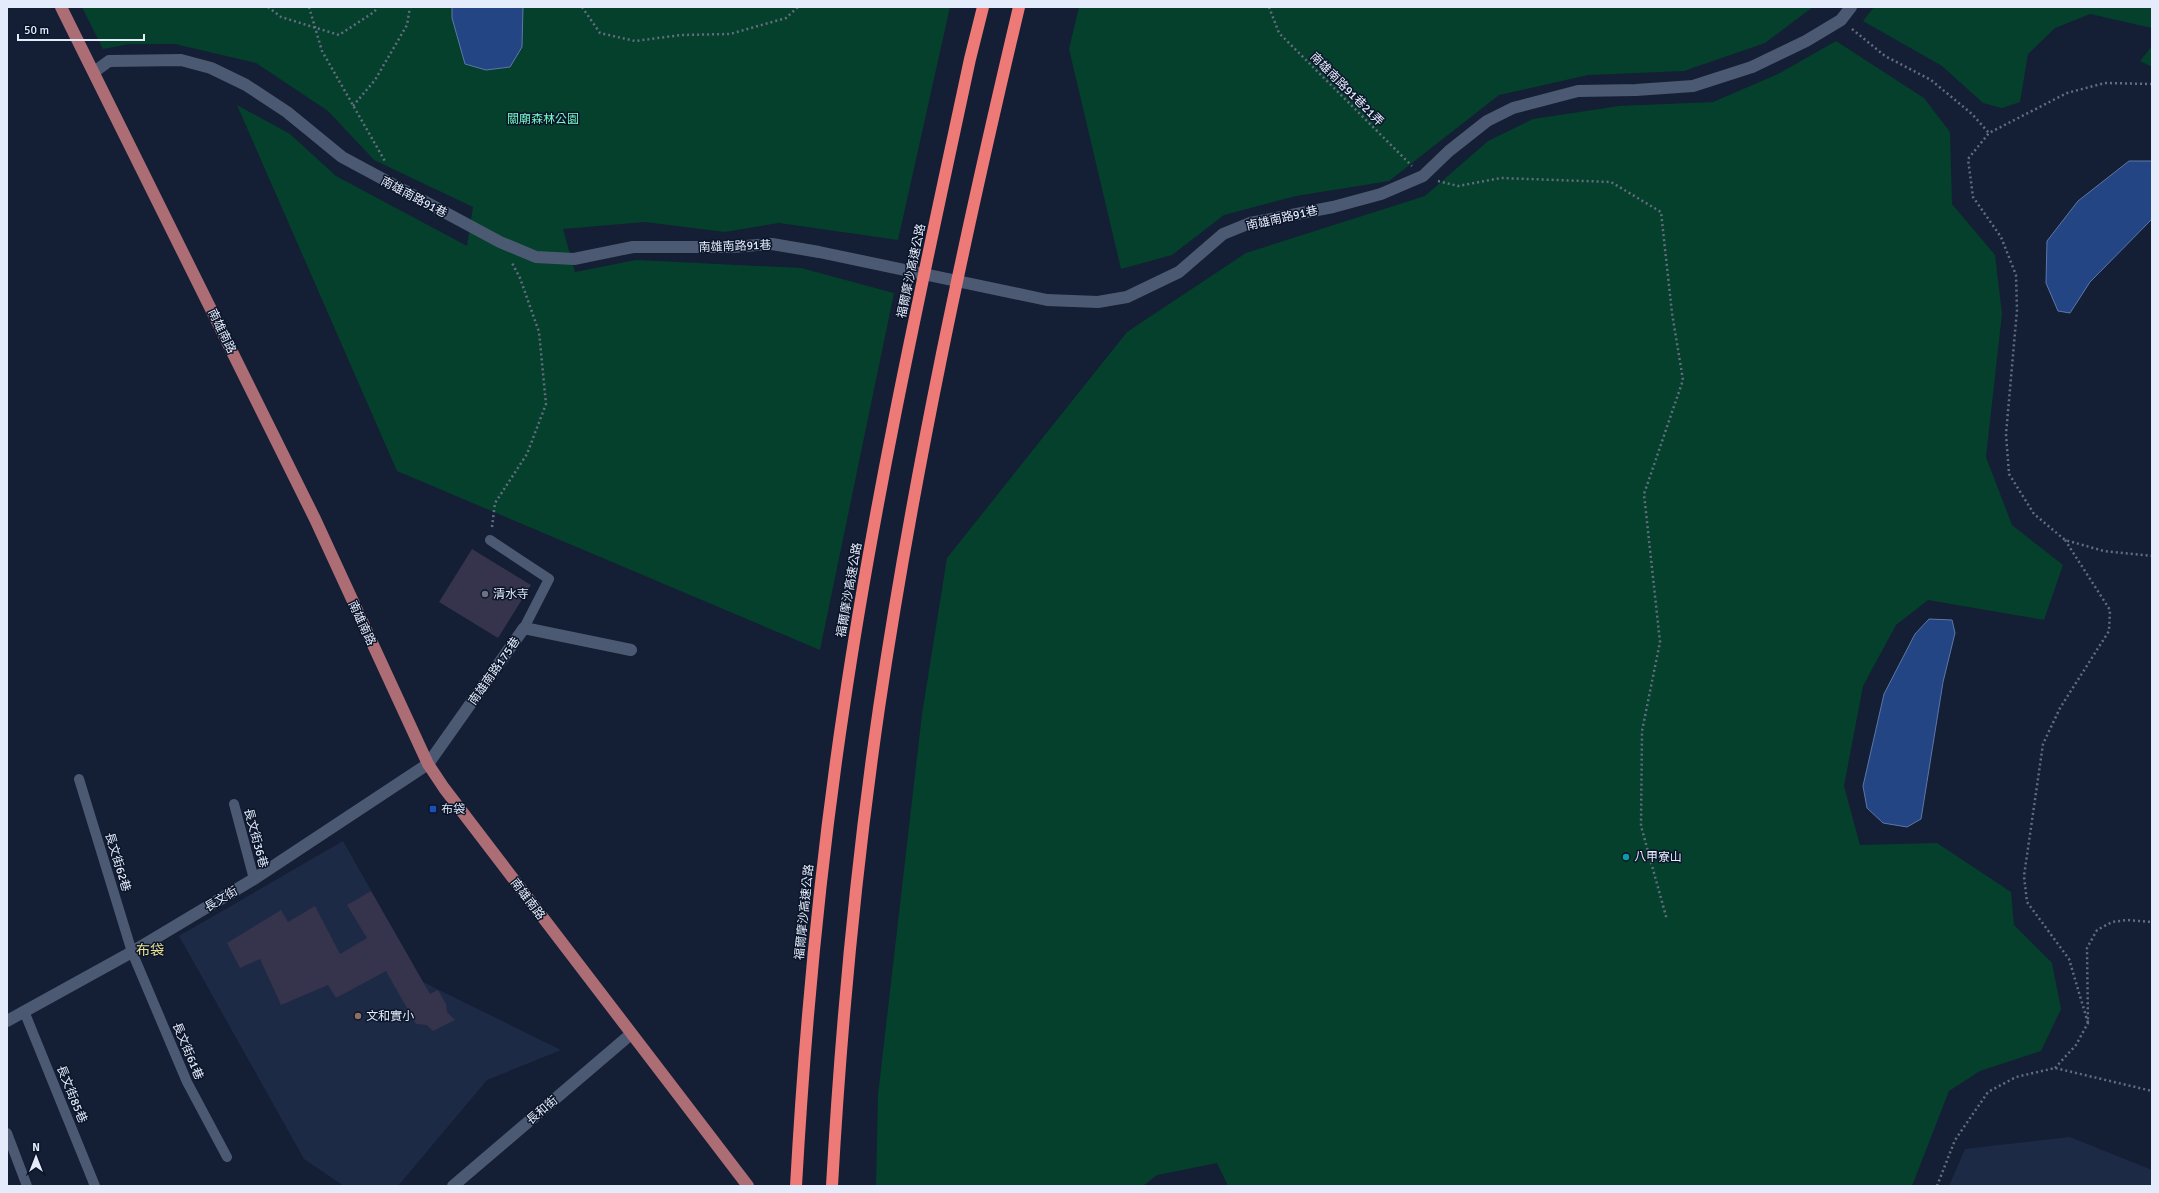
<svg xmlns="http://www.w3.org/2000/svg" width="2159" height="1193" font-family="Signika,'Noto Sans TC',sans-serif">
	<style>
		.built { fill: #1d2a45 }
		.green { fill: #04402c }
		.water { fill: #234584; stroke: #5d77a8 }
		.building { fill: #36334c }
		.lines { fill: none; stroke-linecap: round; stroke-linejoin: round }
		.path { stroke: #646d80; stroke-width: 2.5; stroke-dasharray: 2 3; stroke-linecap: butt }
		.lane { stroke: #4c5972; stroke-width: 10 }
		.street { stroke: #4c5972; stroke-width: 12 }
		.primary { stroke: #ad6d75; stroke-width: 12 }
		.highway { stroke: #ee7a77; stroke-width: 12 }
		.worship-dot { fill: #6b7280; stroke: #0b152a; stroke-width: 1.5 }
		.transit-dot { fill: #1a4fb4; stroke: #0b152a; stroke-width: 1.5 }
		.culture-dot { fill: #0f9aa8; stroke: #0b152a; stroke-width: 1.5 }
		.education-dot { fill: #8d6e63; stroke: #0b152a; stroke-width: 1.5 }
		.labels { text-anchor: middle; stroke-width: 3; stroke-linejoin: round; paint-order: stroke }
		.street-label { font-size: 12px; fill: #e4ecfb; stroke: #0b152a }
		.park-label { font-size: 12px; fill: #75fbc4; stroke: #0b152a }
		.poi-label { font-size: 12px; fill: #e4ecfb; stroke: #0b152a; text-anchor: start }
		.quarter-label { font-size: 14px; fill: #eae192; stroke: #0b152a }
	</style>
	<rect width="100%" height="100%" fill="#141e34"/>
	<g class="built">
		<path d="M343,841L423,982L561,1050L487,1080L398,1186H344L304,1159L179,936Z"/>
		<path d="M2070,1137L2152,1170V1186H1949L1965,1149Z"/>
	</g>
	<g class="green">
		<path d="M82,7H950L898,240L779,223L725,232L645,222L563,229L575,272L636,260L801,268L894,293L820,650L397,471L237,105L290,134L336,176L467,246L473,207L374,160L328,111L256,63L175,44H129L103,49Z"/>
		<path d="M1079,7H1813L1765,43L1684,71L1588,75L1499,95L1389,181L1296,196L1224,215L1172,255L1121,269L1069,49Z"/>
		<path d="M1874,7H2152V28L2090,14L2055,28L2028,54L2020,102L2002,108L1983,103L1942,66L1863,21Z"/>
		<path d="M1836,41L1924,98L1950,132L1952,204L1995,255L2002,314L1986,457L2012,525L2063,565L2044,620L1928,600L1896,625L1863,686L1844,786L1860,845L1937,843L2011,892L2014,925L2052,963L2061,1009L2041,1051L1980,1071L1949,1091L1912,1186H1228L1217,1163L1157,1175L1143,1186H876L878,1095L922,714L947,558L1127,332L1246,253L1425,196L1488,141L1533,119L1619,106L1713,102L1778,74Z"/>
		<path d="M2152,46V67L2140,61Z"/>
	</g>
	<g class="water">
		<path d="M452,7H523L522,47L510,67L486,70L465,64L452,18Z"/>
		<path d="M2129,161H2152V219L2090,282L2070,313L2058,311L2046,283L2047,241L2078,201Z"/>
		<path d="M1929,619L1952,620L1955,633L1943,682L1921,819L1907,827L1883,823L1867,808L1863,786L1884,694L1915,634Z"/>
	</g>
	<g class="building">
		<path d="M472,549L531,585L498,638L439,602Z"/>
		<path d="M371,891L430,994L438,990L446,1004L447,1012L455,1020L433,1031L427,1025L416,1024L386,971L336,998L328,985L281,1005L260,959L240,968L227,943L281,910L288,922L315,906L340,954L367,938L347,905Z"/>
	</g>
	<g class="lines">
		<g class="path">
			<path d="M268,7L281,17L339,35L374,12L378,7"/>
			<path d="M309,7L322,51L386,163"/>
			<path d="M582,7L600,33L635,41L681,35L730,34L786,18L798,7"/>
			<path d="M1269,7L1279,33L1412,166"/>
			<path d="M1852,29L1885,56L1931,80L1972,114L1989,133"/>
			<path d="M2152,84L2105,83L2067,93L1989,133L1968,159L1973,197L2001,237L2016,275L2017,310L2006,434L2009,474L2034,514L2065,540L2104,551L2152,556"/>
			<path d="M353,106L375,80L407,25L410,7"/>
			<path d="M1438,181L1458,186L1501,178L1611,182L1661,212L1672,313L1683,380L1644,494L1660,642L1642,731L1641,826L1667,920"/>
			<path d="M492,527L495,503L527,454L546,404L539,332L520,278L512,263"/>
			<path d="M2065,540L2110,610L2109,631L2060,708L2043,744L2024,876L2027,902L2069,959L2088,1023"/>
			<path d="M2055,1068L2076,1045L2088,1023L2087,948L2097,930L2112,922L2127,920L2152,922"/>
			<path d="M1937,1186L1955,1140L1988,1092L2016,1077L2055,1068L2152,1091"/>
		</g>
		<g class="lane">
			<path d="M490,540L549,579L524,628"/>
			<path d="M79,779L132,952L187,1082L227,1157"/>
			<path d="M234,804L254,879"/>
			<path d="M24,1011L95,1186"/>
			<path d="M7,1133L27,1186"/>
		</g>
		<g class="street">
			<path d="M94,72L109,61L181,60L211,68L246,85L287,112L342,157L500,242L536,257L574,259L633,247H732L772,244L819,252L1047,300L1098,302L1127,297L1179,272L1223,234L1250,223L1333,207L1381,194L1423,176L1449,151L1487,121L1513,108L1578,91L1636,90L1693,86L1752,67L1806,41L1841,20L1851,7"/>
			<path d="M7,1021L132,952L254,879L428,764L524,628L631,650"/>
			<path d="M453,1186L631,1034"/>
		</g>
		<path class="primary" d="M61,7L315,519L428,764L444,788L748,1186"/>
		<g class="highway">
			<path d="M796,1186C805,1026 820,865 844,706C876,489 924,274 970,59L983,7"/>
			<path d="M832,1186C841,1026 856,866 879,708C914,472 964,239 1019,7"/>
		</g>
	</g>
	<circle class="worship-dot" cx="485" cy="594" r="4"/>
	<rect class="transit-dot" x="429" y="805" width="8" height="8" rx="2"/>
	<circle class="culture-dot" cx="1626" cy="857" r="4"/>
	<circle class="education-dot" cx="358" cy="1016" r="4"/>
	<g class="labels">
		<g class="street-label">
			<text transform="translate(1347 89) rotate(45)" y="4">南雄南路91巷21弄</text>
			<text transform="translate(414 197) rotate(28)" y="4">南雄南路91巷</text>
			<text transform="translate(1282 218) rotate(-13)" y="4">南雄南路91巷</text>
			<text transform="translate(735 246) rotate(-2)" y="4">南雄南路91巷</text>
			<text transform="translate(911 271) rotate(-78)" y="4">福爾摩沙高速公路</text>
			<text transform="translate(222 331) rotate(64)" y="4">南雄南路</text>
			<text transform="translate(849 590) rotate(-80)" y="4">福爾摩沙高速公路</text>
			<text transform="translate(362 623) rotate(65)" y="4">南雄南路</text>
			<text transform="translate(494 671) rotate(-55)" y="4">南雄南路175巷</text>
			<text transform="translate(256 838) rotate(75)" y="4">長文街36巷</text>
			<text transform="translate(118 862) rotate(73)" y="4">長文街62巷</text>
			<text transform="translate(221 899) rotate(-31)" y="4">長文街</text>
			<text transform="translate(528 899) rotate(53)" y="4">南雄南路</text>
			<text transform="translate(804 912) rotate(-84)" y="4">福爾摩沙高速公路</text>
			<text transform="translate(188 1051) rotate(67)" y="4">長文街61巷</text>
			<text transform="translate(72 1094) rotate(68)" y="4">長文街85巷</text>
			<text transform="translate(542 1110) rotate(-40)" y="4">長和街</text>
		</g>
		<g class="park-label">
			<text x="543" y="123">關廟森林公園</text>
		</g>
		<g class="poi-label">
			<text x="493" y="598">清水寺</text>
			<text x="441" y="813">布袋</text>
			<text x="1634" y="861">八甲寮山</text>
			<text x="366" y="1020">文和實小</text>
		</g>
		<g class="quarter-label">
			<text x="150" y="955">布袋</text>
		</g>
	</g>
	<rect width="2159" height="1193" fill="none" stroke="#e4ecfb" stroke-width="16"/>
	<g transform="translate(36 1157)" stroke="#0b152a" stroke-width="3" paint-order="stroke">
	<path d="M0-3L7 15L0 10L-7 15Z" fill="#e4ecfb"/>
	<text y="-6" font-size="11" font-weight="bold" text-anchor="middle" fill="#e4ecfb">N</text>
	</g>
	<path d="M18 34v6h126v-6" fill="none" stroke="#e4ecfb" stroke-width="2"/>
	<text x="24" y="34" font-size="12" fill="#e4ecfb" stroke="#0b152a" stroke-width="3" paint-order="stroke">50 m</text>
</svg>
